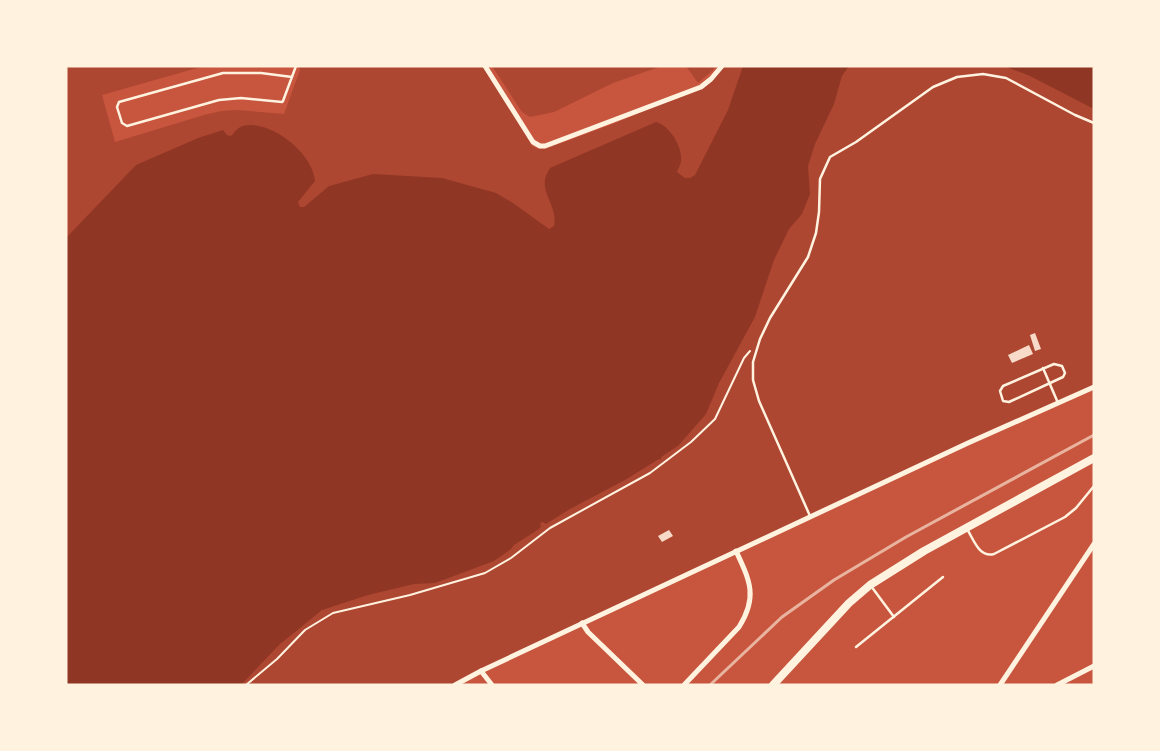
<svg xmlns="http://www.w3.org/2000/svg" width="1160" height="751" font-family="Barlow,sans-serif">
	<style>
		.green { fill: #ae4732 }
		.water { fill: #8f3625 }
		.building { fill: #f7dbc8 }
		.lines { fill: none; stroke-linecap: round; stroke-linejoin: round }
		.path { stroke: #fff3e0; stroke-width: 2 }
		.service { stroke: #fff3e0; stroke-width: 2.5 }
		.minor { stroke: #fff3e0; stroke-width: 5 }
		.primary { stroke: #fff3e0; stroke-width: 8 }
		.rail { stroke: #e9b49f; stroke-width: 3 }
	</style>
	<rect width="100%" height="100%" fill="#c8553d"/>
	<g class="green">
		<path d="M66,66H204L102,95L115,142L204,115L221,111L237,110L284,114L300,70L299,66H484L525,132L532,146L538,149H545L613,124L704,86L723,66H1094V387L1030,415L455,685H66Z"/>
		<path d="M492,66H662L613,83L554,112L530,117L522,112Z"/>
		<path d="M686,66H715L713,70L698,83Z"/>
	</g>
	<g class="water">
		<path d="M743,66H849L842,76L834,104L815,144L808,166L810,194L802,214L789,229L774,260L755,317L719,383L706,414L678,446L661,457V460L659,459L625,480L570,509L546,524L543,522L540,523L541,526L539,529L514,545L511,549L494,561L435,583L414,584L368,595L322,610L279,645L241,685H66V238L136,165L198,138L223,130L227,135L231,136C234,133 238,127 243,126C270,119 313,153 315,181L298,202L300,207H304L329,186L373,174L442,178L496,193L513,203L549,229L554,226C558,208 542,195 545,179C546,175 548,171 550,168L656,122C669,125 683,147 681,161C681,164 678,169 677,172L685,178H690L695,175L728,110Z"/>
		<path d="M1004,66H1094V109L1030,76Z"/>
	</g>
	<g class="building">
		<path d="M1035,333L1041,349L1035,351L1030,335Z"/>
		<path d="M1029,345L1033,354L1012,363L1008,355Z"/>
		<path d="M669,530L673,536L662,542L658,536Z"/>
	</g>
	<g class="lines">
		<path class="path" d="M246,685L277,659L305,630L333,613L410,595L485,573L511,558L550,528L650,473L691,442L715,419L744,358L750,351"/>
		<g class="service">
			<path d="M292,77L261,73H223L119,102L117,107L122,123L127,126L219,100L241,98L282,102L283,101L296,66"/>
			<path d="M1054,364L1062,366L1065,373L1063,377L1009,402L1003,401L1000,391L1003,386Z"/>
			<path d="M1043,368L1058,403"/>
			<path d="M810,516L759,401L753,380V362L760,339L770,318L808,257L816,233L819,212L820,179L830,157L856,142L933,87L957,77L983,74L1006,78L1075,115L1094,123"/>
			<path d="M967,529C974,540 979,558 994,554L1065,517L1076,508L1094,486"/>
			<path d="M871,586L894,617"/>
			<path d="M856,647L943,577"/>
		</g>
		<g class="minor">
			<path d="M485,66L533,142L540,146H545L701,87L711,79L722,66"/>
			<path d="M582,623L588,632L643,685"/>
			<path d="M481,671L492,685"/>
			<path d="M455,685L481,671L968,443L1094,387"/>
			<path d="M684,685L739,627C758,597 750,581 736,551"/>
			<path d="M1000,685L1094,544"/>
			<path d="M1057,685L1094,666"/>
		</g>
		<path class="primary" d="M773,685L849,603L870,585L924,551L1094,458"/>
		<path class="rail" d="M710,685L782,617L834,580L906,537L1094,435"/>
	</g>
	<rect width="1160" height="751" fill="none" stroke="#fff3e0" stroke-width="135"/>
</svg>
